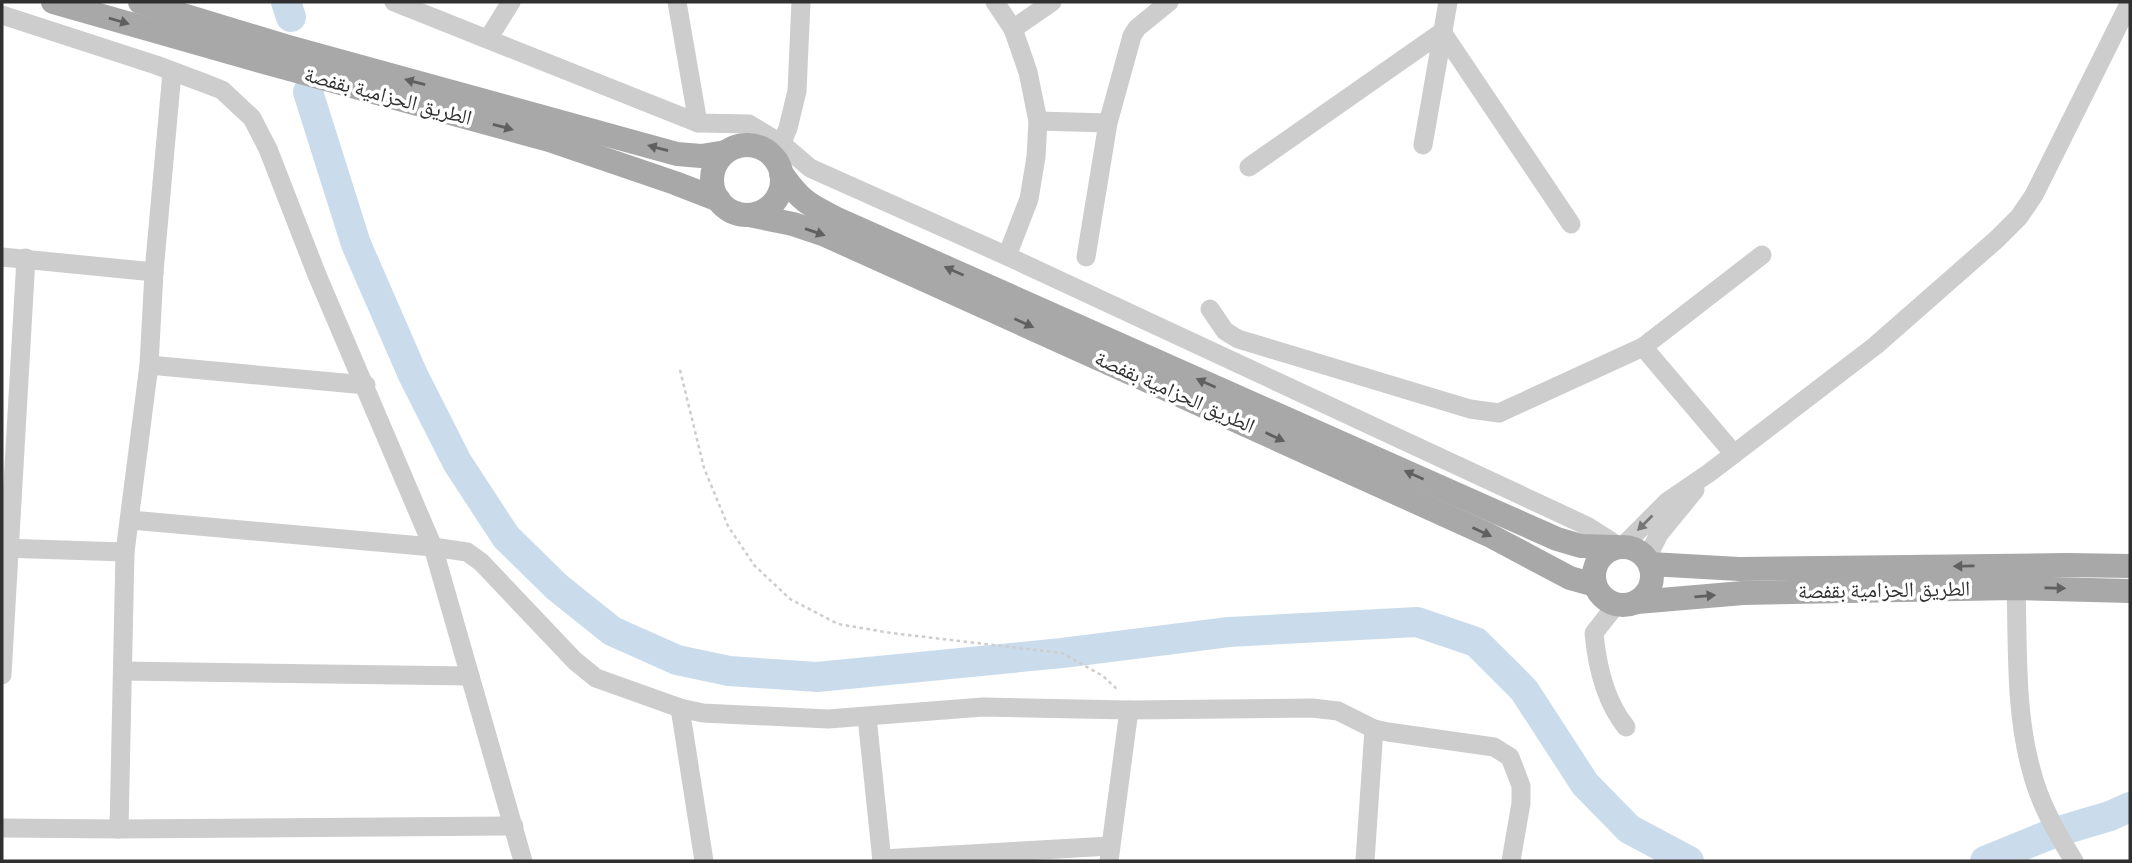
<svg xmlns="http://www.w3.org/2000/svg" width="2132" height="863" font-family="Signika,'Noto Naskh Arabic',sans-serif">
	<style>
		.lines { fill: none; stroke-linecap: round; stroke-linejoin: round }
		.river { stroke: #cadcec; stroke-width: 30 }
		.path { stroke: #cdcdcd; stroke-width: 2.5; stroke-dasharray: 3.5 3.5; stroke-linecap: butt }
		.minor { stroke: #cdcdcd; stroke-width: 19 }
		.major { stroke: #a8a8a8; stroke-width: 24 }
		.oneway { fill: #606060 }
		.oneway2 { fill: #777 }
		.labels { text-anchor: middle; stroke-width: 7; stroke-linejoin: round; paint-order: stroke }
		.street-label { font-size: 21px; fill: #303030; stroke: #fff }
	</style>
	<rect width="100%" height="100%" fill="#fff"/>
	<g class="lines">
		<g class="river">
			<path d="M286,2L291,17"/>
			<path d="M308,92L356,244L413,375L457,462L506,537L557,587L612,631L677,660L729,671L817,677L1062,653L1229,632L1417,622L1476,642L1524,690L1585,784L1629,829L1689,861"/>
			<path d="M1985,861L2056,832L2110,816L2130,807"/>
		</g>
		<path class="path" d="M680,370L704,468L728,526L754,565L790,599L838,624L891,633L1062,653L1103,676L1119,691"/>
		<g class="minor">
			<path d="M394,2L698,123L749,124L782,144L810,168L1007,256L1587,526L1620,547"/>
			<path d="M677,2L698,123"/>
			<path d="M995,2L1013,29L1028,72L1038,121L1036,157L1029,199L1007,256"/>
			<path d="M2,15L156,65L204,83L222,90L252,118L268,149L317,275L433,547L523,861"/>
			<path d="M1013,29L1052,2"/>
			<path d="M488,39L511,2"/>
			<path d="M1038,121L1108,123"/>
			<path d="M1423,145L1448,2"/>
			<path d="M775,160L788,128L797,91L801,2"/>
			<path d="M1249,167L1442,32L1571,224"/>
			<path d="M2,257L154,272"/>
			<path d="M1086,257L1108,123L1132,36L1137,28L1169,2"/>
			<path d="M1210,309L1225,331L1238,339L1470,409L1499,413L1643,347L1762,255"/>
			<path d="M1643,347L1734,454"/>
			<path d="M149,365L366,385"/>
			<path d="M131,520L433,547L467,552L481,562L575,661L596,678L680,708L703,713L828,719L983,707L1129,710L1312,708L1338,711L1374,729L1388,732L1494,747L1510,757L1521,786V803L1511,861"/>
			<path d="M1623,546L1668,501L1709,473L1875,346L1997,239L2019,217L2034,195L2130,2"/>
			<path d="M2,548L125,552"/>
			<path d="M1647,558L1659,534L1695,490"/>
			<path d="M2016,588C2018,648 2015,711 2031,769C2039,802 2056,832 2074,861"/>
			<path d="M1616,605L1594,633C1597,666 1605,701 1626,727"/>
			<path d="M123,671L470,676"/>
			<path d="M2,675L26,258"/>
			<path d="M680,708L704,861"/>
			<path d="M867,717L882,861"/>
			<path d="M2,828L119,829L514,826"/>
			<path d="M119,829L125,552L149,365L154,272L172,72"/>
			<path d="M882,859L1110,846"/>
			<path d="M1109,861L1129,710"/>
			<path d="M1365,861L1374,729"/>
		</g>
		<g class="major">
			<path d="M53,2L271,64L549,140L675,183L719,200"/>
			<path d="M140,2L285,46L677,154L701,156L726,152"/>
			<circle cx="747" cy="180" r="35"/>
			<path d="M781,173C800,200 807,204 837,219L1557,539L1581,546L1615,547"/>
			<path d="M749,215L793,224L823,234L1489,535L1570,578L1595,585"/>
			<circle cx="1623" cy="576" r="29"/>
			<path d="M1650,564L1739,569L2067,565L2130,566"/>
			<path d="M1637,602L1743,593L2016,588L2130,591"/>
		</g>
	</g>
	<defs><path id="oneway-solid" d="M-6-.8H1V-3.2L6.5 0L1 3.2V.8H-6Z" transform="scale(1.75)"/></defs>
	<g class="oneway">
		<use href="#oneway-solid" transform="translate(119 21) rotate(16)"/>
		<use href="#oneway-solid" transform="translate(415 82) rotate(-165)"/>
		<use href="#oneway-solid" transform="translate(503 127) rotate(15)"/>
		<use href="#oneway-solid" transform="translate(658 148) rotate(-165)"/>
		<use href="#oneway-solid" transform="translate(815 232) rotate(19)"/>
		<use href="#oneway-solid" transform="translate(954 271) rotate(-156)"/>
		<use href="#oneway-solid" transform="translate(1024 323) rotate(24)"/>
		<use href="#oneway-solid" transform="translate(1206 383) rotate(-156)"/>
		<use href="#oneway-solid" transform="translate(1275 437) rotate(25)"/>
		<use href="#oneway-solid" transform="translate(1414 475) rotate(-156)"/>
		<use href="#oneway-solid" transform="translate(1482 532) rotate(25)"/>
		<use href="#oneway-solid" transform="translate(1964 566) rotate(179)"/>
		<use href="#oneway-solid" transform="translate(2055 588) rotate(1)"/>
		<use href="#oneway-solid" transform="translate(1705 596) rotate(-5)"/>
	</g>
	<use class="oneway2" href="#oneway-solid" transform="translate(1645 523) rotate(135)"/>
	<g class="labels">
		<g class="street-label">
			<text transform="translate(388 96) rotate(15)" y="7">الطريق الحزامية بقفصة</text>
			<text transform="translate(1175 392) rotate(24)" y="7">الطريق الحزامية بقفصة</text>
			<text transform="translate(1884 590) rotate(-1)" y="7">الطريق الحزامية بقفصة</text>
		</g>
	</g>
	<rect width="2132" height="863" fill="none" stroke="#303030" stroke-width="7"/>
</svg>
